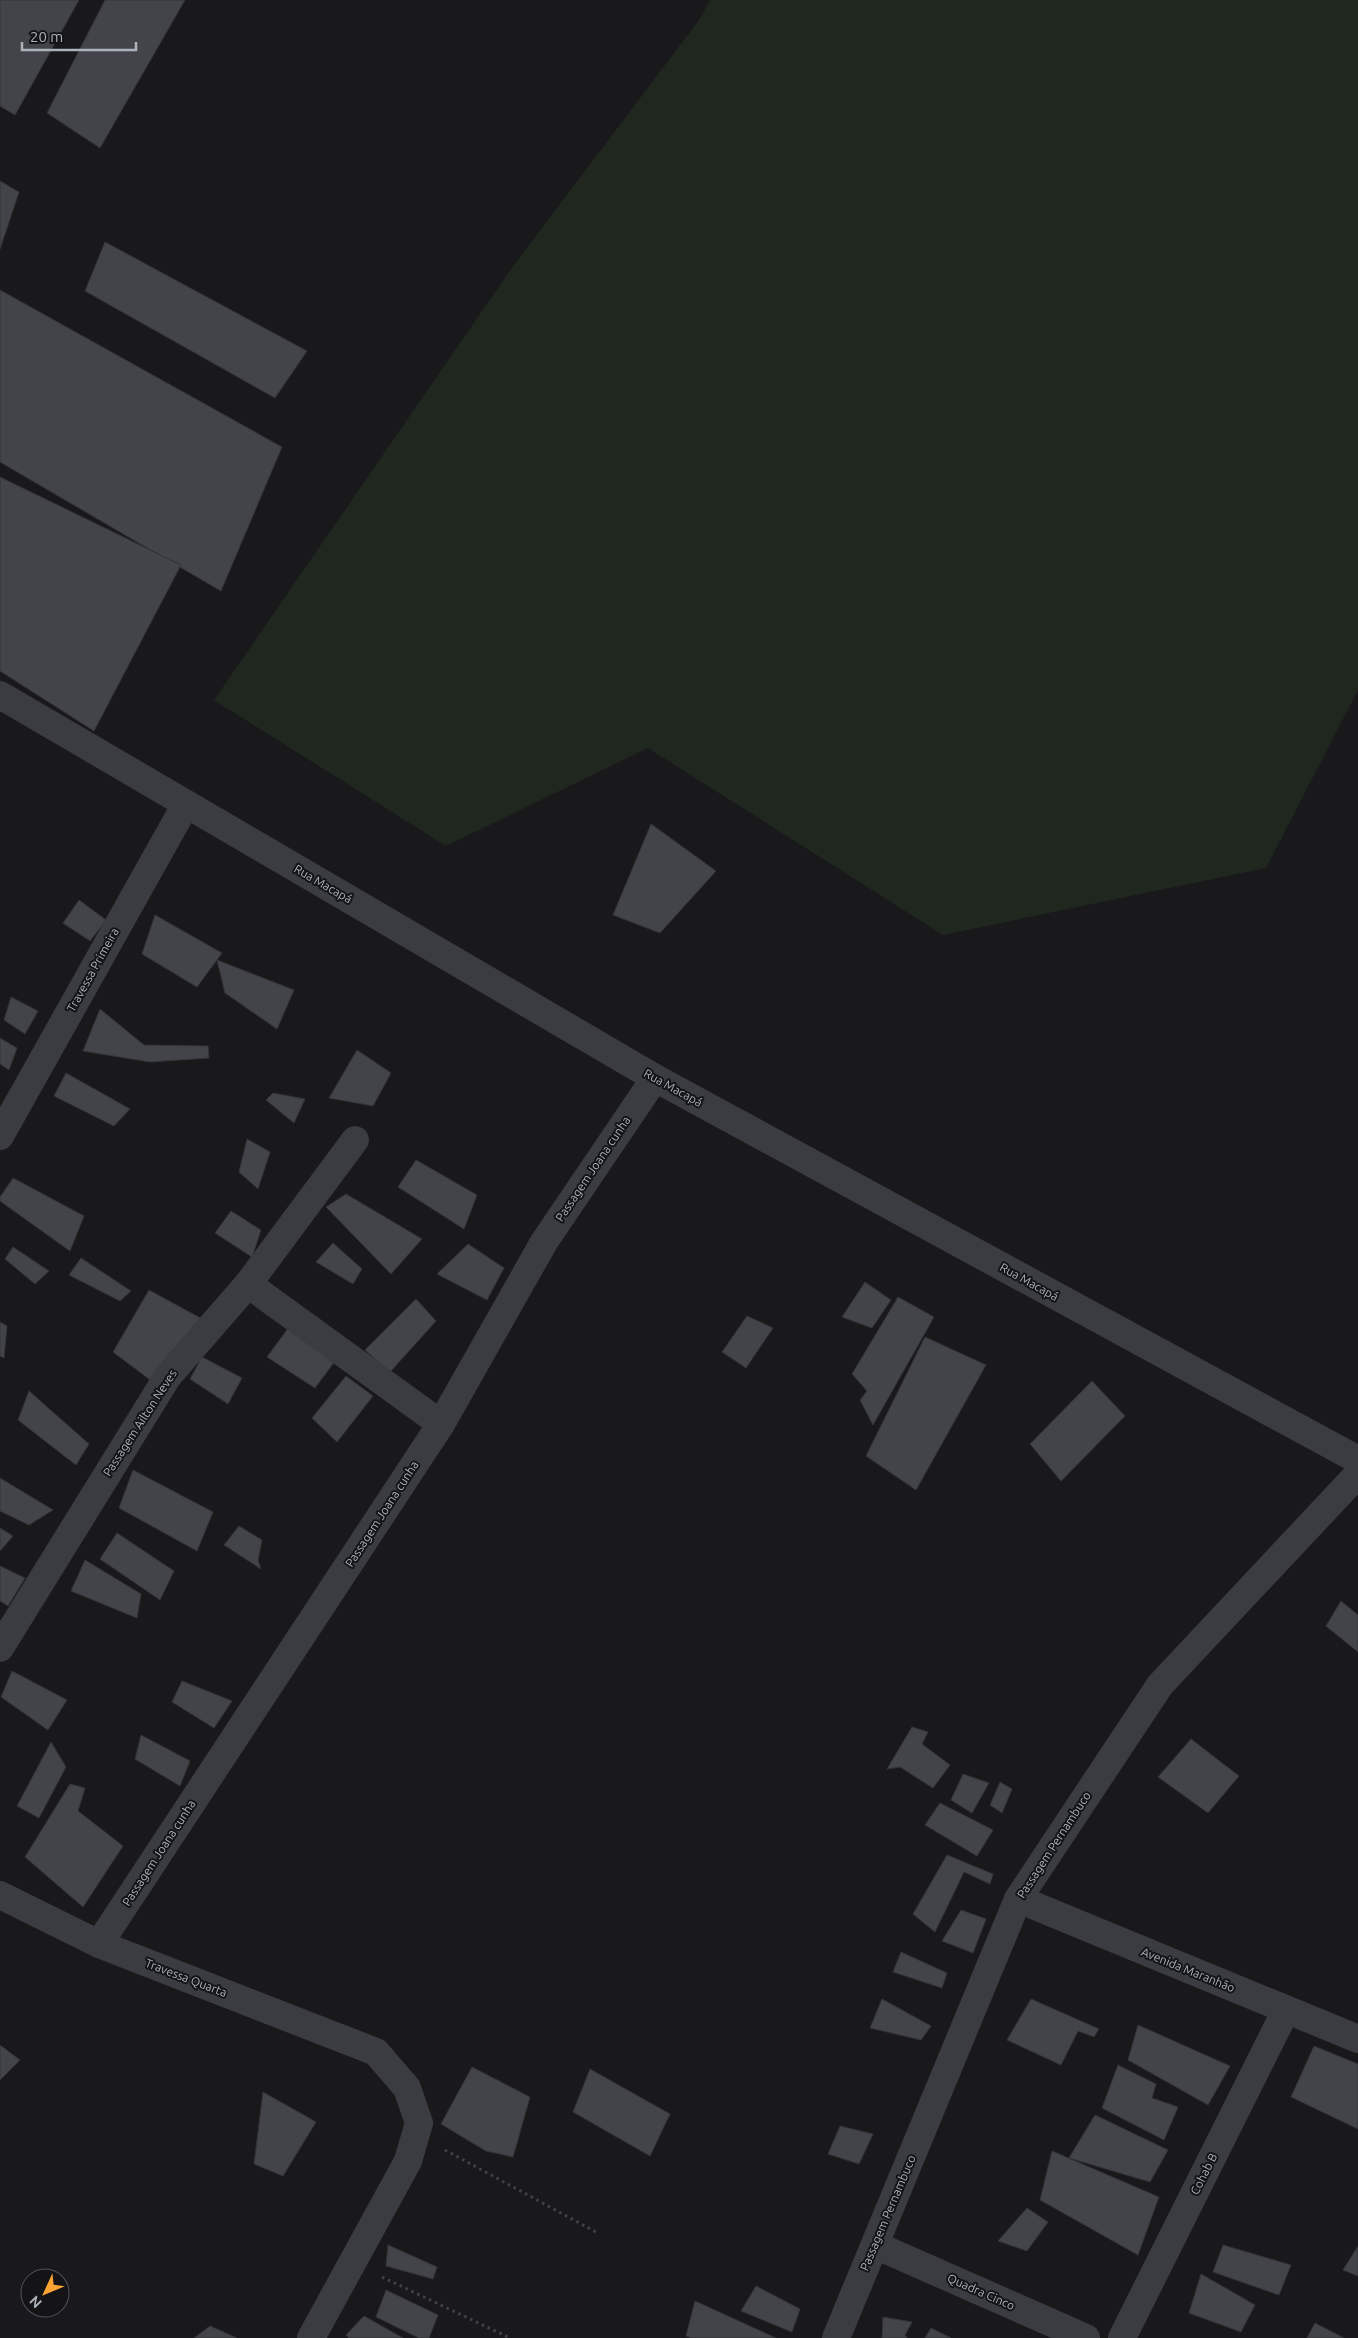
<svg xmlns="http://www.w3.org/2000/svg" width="1358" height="2338" font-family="Ubuntu,sans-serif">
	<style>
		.green { fill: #1f271f }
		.building { fill: #434449; stroke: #333438 }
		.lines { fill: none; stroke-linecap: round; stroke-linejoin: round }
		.path { stroke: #404348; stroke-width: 3; stroke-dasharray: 2.5 4; stroke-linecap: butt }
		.minor { stroke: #3a3c41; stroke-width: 28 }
		.labels { text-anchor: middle; stroke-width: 4; stroke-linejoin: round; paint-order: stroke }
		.street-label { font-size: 12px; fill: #abb2bc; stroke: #141417 }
	</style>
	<rect width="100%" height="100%" fill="#19191c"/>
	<path class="green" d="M710,0H1358V690L1266,868L943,935L648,748L446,846L214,700L511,269L699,20Z"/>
	<g class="building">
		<path d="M0,0H79L15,115L0,106Z"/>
		<path d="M105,0H185L100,148L47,113Z"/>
		<path d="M0,181L19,192L0,249Z"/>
		<path d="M105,242L307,351L275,398L85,291Z"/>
		<path d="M0,290L282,447L221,591L0,462Z"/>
		<path d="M0,477L181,565L94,731L0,671Z"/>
		<path d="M651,824L716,871L660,933L613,915Z"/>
		<path d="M79,900L106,920L90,941L63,923Z"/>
		<path d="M155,915L222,953L197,987L142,954Z"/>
		<path d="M217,960L294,990L277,1029L225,993Z"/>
		<path d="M11,997L38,1011L25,1034L4,1020Z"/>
		<path d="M100,1009L144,1045L208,1046L209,1058L150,1062L83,1051Z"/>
		<path d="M0,1038L17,1048L9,1070L0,1064Z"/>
		<path d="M357,1050L391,1073L373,1106L329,1098Z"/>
		<path d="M66,1073L130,1109L114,1126L54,1096Z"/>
		<path d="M273,1093L305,1099L294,1123L266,1100Z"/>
		<path d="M247,1139L270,1152L258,1189L239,1172Z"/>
		<path d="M416,1160L477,1195L464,1229L398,1187Z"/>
		<path d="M13,1178L84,1216L70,1251L0,1201V1197Z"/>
		<path d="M346,1194L422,1239L391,1274L326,1207Z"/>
		<path d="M231,1211L261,1230L252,1257L215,1233Z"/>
		<path d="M333,1243L362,1269L353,1284L316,1262Z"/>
		<path d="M468,1244L504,1268L487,1300L437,1274Z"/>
		<path d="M13,1247L49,1271L35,1284L5,1259Z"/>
		<path d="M81,1258L131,1291L120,1301L69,1275Z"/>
		<path d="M865,1282L891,1300L872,1328L842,1317Z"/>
		<path d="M149,1290L215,1326L161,1388L113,1352Z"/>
		<path d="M898,1297L934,1317L873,1425L860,1400L867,1391L852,1374Z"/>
		<path d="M416,1299L436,1321L390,1372L365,1350Z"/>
		<path d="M747,1316L773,1328L746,1368L722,1352Z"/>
		<path d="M0,1322L7,1326L4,1358L0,1356Z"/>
		<path d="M292,1323L338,1357L315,1388L267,1357Z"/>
		<path d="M925,1337L986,1365L916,1490L866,1456Z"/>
		<path d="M202,1357L242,1378L228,1404L190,1379Z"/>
		<path d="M346,1376L373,1396L337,1442L312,1418Z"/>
		<path d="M1092,1381L1125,1416L1061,1481L1030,1444Z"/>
		<path d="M29,1391L89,1444L76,1465L18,1420Z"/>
		<path d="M133,1470L213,1512L197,1551L119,1508Z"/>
		<path d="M0,1478L53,1510L29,1525L0,1511Z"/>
		<path d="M239,1526L262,1540L258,1560L261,1569L224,1545Z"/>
		<path d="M0,1528L13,1536L0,1551Z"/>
		<path d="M117,1533L174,1571L160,1600L100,1559Z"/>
		<path d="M85,1560L141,1594L137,1618L71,1591Z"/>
		<path d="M0,1566L25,1578L8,1606L0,1601Z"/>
		<path d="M1341,1601L1358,1615V1652L1326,1626Z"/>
		<path d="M12,1671L67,1700L48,1730L1,1697Z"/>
		<path d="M182,1681L232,1701L214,1728L172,1702Z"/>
		<path d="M912,1727L928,1732L922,1744L950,1765L933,1788L900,1767L887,1769Z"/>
		<path d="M141,1735L190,1761L180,1786L135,1759Z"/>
		<path d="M1191,1739L1239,1776L1208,1813L1158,1777Z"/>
		<path d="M51,1742L66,1767L39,1818L17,1806Z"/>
		<path d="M963,1774L989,1783L972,1813L951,1800Z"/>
		<path d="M1000,1782L1012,1789L1002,1813L990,1805Z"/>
		<path d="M70,1784L85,1788L78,1811L123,1846L83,1907L25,1857Z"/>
		<path d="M940,1803L993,1830L977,1856L925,1825Z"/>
		<path d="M947,1855L993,1874L990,1884L964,1872L935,1932L913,1914Z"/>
		<path d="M961,1910L986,1919L973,1953L942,1941Z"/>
		<path d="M901,1952L947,1973L942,1988L893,1972Z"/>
		<path d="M882,1999L931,2026L921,2040L870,2028Z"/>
		<path d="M1031,1999L1099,2029L1094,2037L1078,2031L1061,2065L1007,2040Z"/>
		<path d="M1138,2025L1230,2066L1208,2105L1128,2060Z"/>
		<path d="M0,2045L20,2060L0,2080Z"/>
		<path d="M1314,2046L1358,2064V2129L1291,2097Z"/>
		<path d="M1118,2065L1156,2084L1152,2098L1178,2107L1164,2140L1102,2108Z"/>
		<path d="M472,2067L530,2097L513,2157L486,2151L441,2124Z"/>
		<path d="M590,2069L670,2114L650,2156L573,2112Z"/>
		<path d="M263,2092L316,2122L283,2176L254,2164Z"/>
		<path d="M1095,2115L1168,2150L1150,2182L1069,2158Z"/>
		<path d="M840,2126L873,2134L859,2164L828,2154Z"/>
		<path d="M1052,2151L1159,2197L1138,2255L1040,2200Z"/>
		<path d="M1027,2208L1048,2222L1027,2251L998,2241Z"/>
		<path d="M388,2245L437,2267L433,2279L386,2266Z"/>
		<path d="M1223,2245L1291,2265L1279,2295L1213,2272Z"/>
		<path d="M1358,2246V2276L1343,2270Z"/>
		<path d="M1201,2274L1255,2305L1241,2332L1189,2313Z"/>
		<path d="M756,2286L800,2309L792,2332L741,2311Z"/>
		<path d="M386,2290L438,2315L429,2338H419L376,2317Z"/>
		<path d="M695,2301L776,2338H692L686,2336Z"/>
		<path d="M364,2316L403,2338H349L346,2335Z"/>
		<path d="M883,2317L912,2322L905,2335L907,2338H882Z"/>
		<path d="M1315,2323L1344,2338H1307Z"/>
		<path d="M210,2326L237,2338H194Z"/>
		<path d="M931,2328L951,2338H925Z"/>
	</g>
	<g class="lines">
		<g class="path">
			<path d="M445,2150L596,2232"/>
			<path d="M382,2277L510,2338"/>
		</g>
		<g class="minor">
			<path d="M0,695L655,1078L1358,1460"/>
			<path d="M0,1136L186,804"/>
			<path d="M248,1284L441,1424"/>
			<path d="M0,1648L168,1376L248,1284L355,1140"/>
			<path d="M0,1895L99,1944L376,2052L407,2088L419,2123L408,2161L311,2338"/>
			<path d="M1018,1899L1358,2039"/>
			<path d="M99,1944L441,1424L544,1242L655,1078"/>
			<path d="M875,2245L1086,2338"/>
			<path d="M836,2338L1018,1899L1160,1685L1358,1474"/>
			<path d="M1122,2338L1286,2010"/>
		</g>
	</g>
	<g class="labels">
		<g class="street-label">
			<text transform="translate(323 884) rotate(30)" y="4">Rua Macapá</text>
			<text transform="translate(93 970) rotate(-61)" y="4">Travessa Primeira</text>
			<text transform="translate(673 1088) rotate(29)" y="4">Rua Macapá</text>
			<text transform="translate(593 1169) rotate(-56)" y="4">Passagem Joana cunha</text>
			<text transform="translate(1029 1282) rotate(29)" y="4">Rua Macapá</text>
			<text transform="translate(140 1423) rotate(-57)" y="4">Passagem Ailton Neves</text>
			<text transform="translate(382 1514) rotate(-57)" y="4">Passagem Joana cunha</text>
			<text transform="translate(1054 1845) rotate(-57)" y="4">Passagem Pernambuco</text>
			<text transform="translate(159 1853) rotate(-57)" y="4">Passagem Joana cunha</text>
			<text transform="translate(1188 1970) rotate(22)" y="4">Avenida Maranhão</text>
			<text transform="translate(186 1978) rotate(21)" y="4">Travessa Quarta</text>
			<text transform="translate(1204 2174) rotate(-63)" y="4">Cohab B</text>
			<text transform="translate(888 2213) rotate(-67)" y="4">Passagem Pernambuco</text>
			<text transform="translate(981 2292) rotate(24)" y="4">Quadra Cinco</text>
		</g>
	</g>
	<g transform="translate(45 2293) rotate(226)"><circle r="24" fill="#141417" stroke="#505359"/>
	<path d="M0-4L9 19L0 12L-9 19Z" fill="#faa533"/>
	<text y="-8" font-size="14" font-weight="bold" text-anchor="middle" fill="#abb2bc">N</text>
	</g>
	<path d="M22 42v8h114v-8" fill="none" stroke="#abb2bc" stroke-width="2.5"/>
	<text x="30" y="42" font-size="15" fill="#abb2bc" stroke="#141417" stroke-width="4" paint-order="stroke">20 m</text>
</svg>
